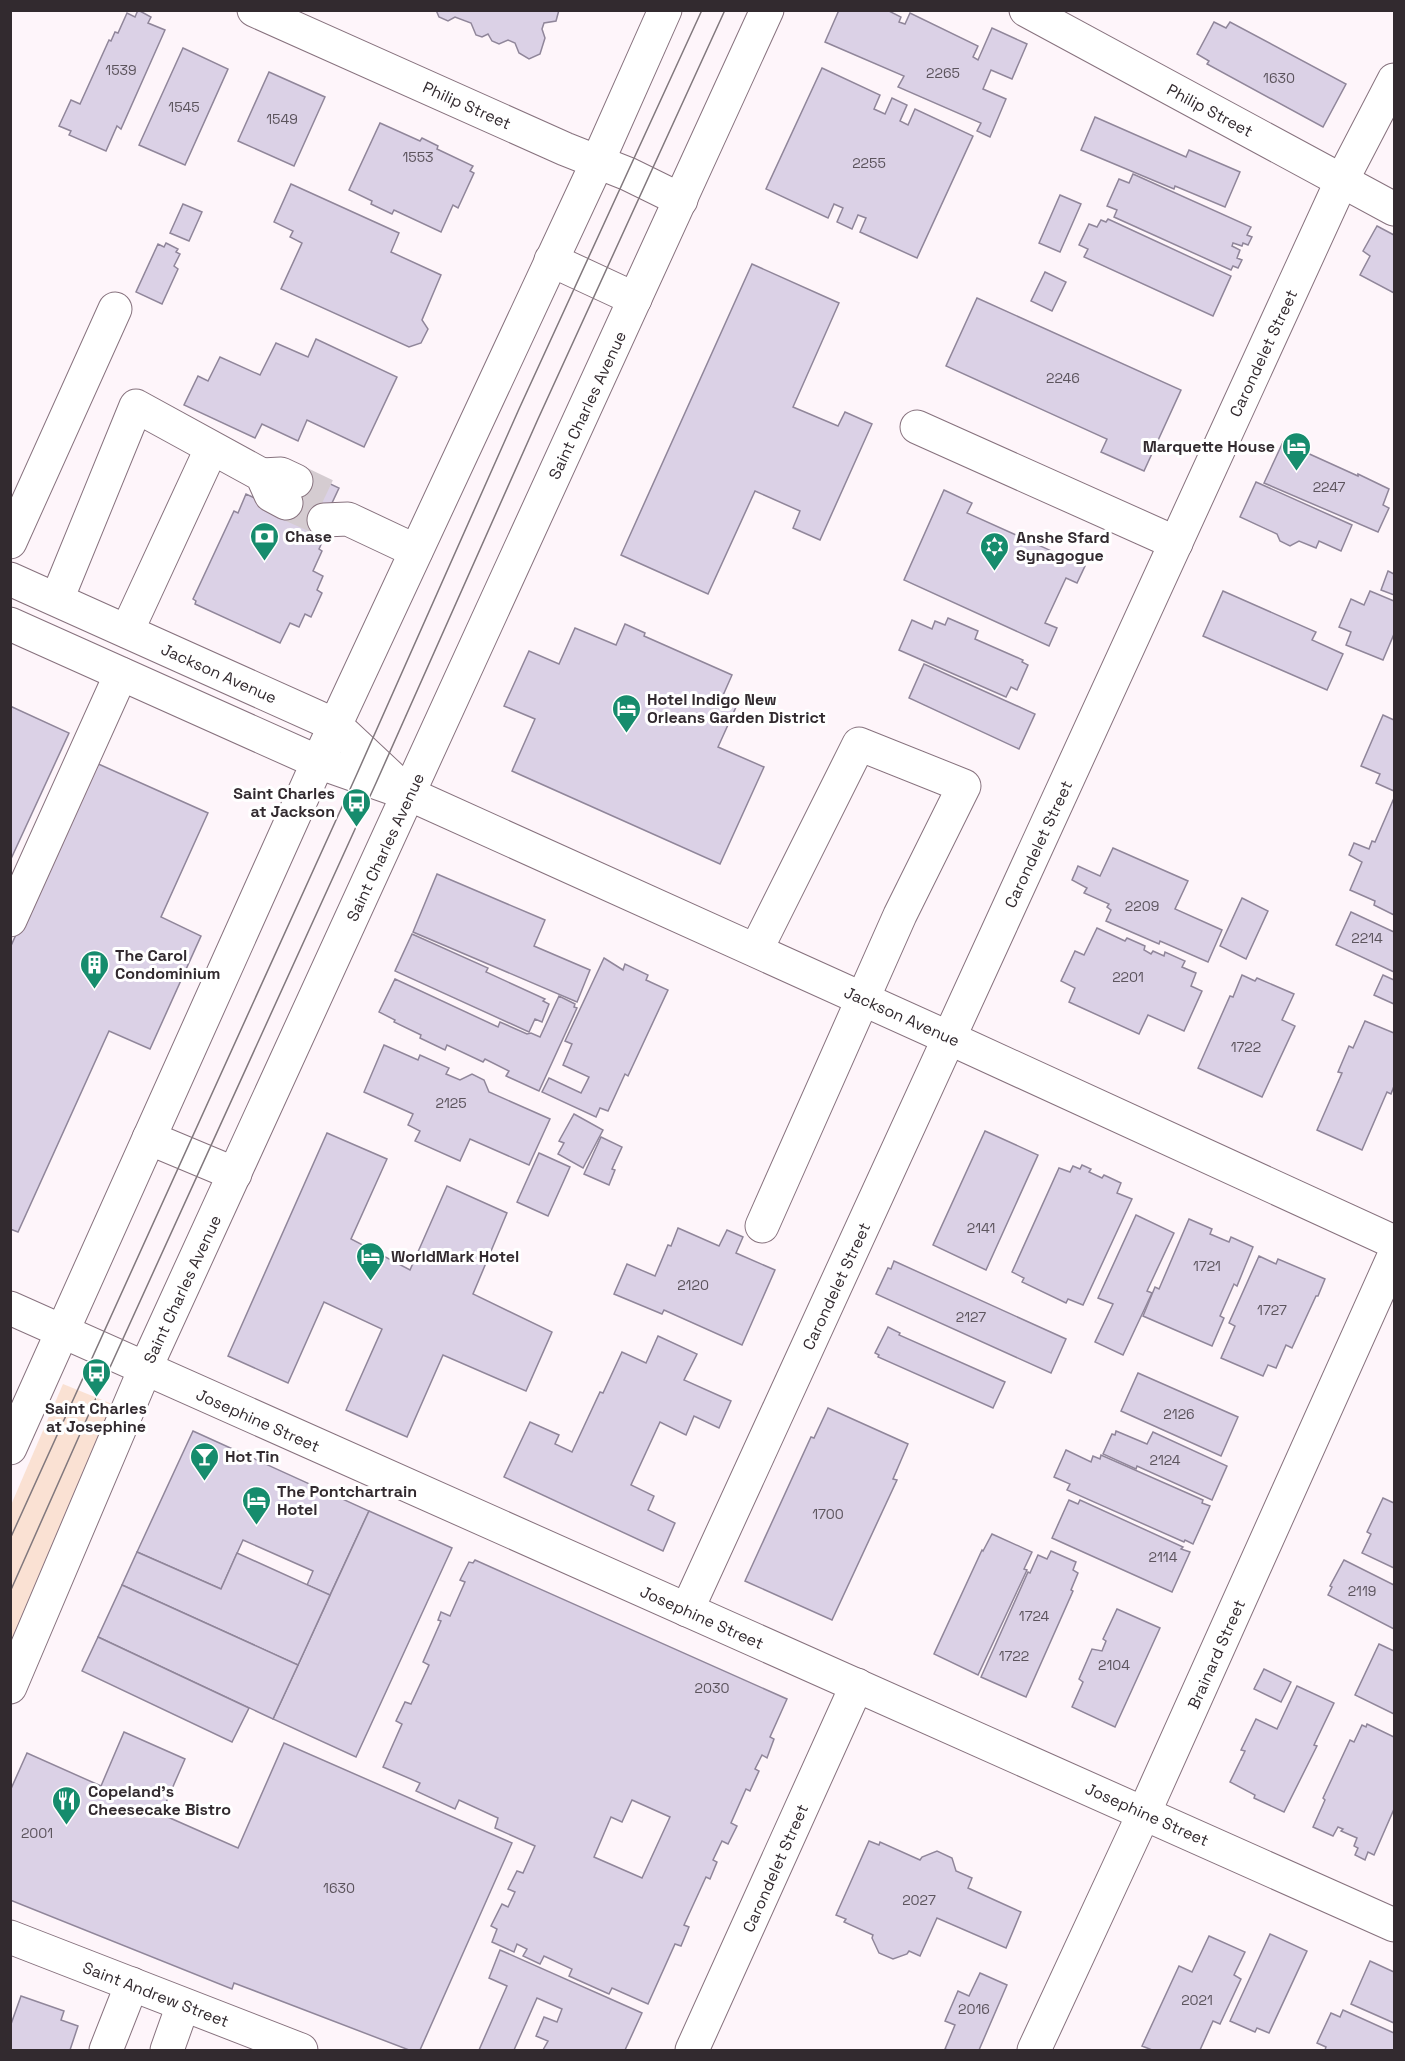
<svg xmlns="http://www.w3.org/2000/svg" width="1405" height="2061" font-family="'Space Grotesk',sans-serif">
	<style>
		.green { fill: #fae1d3 }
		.building { fill: #dbd1e6; stroke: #90869a; stroke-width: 1.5; fill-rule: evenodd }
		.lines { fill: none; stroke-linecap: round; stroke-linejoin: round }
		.minor-tunnel { stroke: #d5ccd1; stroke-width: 33; stroke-dasharray: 33 16; stroke-linecap: butt }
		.minor-casing { stroke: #87727e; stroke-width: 35 }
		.major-casing { stroke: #87727e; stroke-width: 35 }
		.minor { stroke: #fff; stroke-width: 33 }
		.major { stroke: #fff; stroke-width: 33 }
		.tram { stroke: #81787d; stroke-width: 1.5 }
		.labels { text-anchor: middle; stroke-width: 6; stroke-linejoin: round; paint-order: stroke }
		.number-label { font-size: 14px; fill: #5c545d }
		.street-label { font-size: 16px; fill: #322a2f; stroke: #fff }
		.poi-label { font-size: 16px; font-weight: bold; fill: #322a2f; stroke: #fff; text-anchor: start }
	</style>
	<rect width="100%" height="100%" fill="#fef5fa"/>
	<path class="green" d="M63,1384L117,1406L11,1643V1505Z"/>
	<g class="building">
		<path d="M138,10L151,17L148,23L165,30L121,129L117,126L106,151L69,135L71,131L59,126L71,100L80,104L109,40L111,41L115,32L118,33L127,13L135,17Z"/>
		<path d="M436,10H559L556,21L544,23L542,29L545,38L540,54L529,59L519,53L515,43L508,40L499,44L492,41L488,34L482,37L476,35L471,23L455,17L448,21L439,17Z"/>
		<path d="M839,10H887L901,17L899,22L905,24L910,13L978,46L973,57L978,60L992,28L1027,44L1012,79L991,70L983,89L1006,99L990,137L977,131L981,123L898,87L904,76L825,42Z"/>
		<path d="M1214,22L1226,28L1230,22L1346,84L1323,127L1207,64L1209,61L1197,54Z"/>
		<path d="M183,48L228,69L185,165L139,145Z"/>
		<path d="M822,68L880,95L874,109L885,114L892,98L907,105L900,121L908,125L915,109L973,136L917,258L860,232L866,218L858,215L852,229L837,222L843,208L834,204L828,218L766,189Z"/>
		<path d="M269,72L325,97L294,166L238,141Z"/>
		<path d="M1095,117L1186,157L1189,150L1240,172L1225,207L1175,186L1174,189L1081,150Z"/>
		<path d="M380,123L420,141L422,138L438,146L437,149L473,166L470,171L474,173L458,208L453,205L441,232L394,210L392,214L371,204L372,201L349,190Z"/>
		<path d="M1133,174L1251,227L1247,235L1252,237L1248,245L1243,243L1242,246L1233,243L1232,246L1240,250L1237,258L1242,260L1238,268L1233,266L1231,270L1114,217L1117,210L1107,206L1119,179L1129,183Z"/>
		<path d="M291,184L399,233L391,252L441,275L422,320L428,329L421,343L409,347L281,289L302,243L290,237L293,231L274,222Z"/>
		<path d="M1060,195L1081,204L1060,252L1039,243Z"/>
		<path d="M183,204L202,212L189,241L170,233Z"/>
		<path d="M1108,219L1231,276L1213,316L1084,257L1088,249L1079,245L1089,224L1097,227L1101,220L1106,222Z"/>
		<path d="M1377,226L1394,235V293L1360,275L1370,256L1363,251Z"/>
		<path d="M166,243L178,249L176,252L180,254L174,266L178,269L162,304L136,292L158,244L164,247Z"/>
		<path d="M752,264L839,303L793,407L838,426L845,412L872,424L820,540L793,528L800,511L755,491L708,594L621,555Z"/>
		<path d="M1045,272L1066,282L1052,311L1031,301Z"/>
		<path d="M977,298L1181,390L1144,471L1101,452L1107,439L946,366Z"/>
		<path d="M316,339L397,377L364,447L307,420L298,441L262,424L255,438L184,405L198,376L208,381L220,357L260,375L276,343L308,357Z"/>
		<path d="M1283,442L1358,476V474L1389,489L1383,505L1389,508L1378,532L1264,483Z"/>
		<path d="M301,470L339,488L324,520L326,534L319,549L322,551L313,571L323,576L317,590L322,593L311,617L305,614L299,627L290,623L280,643L195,604L196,601L193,599L234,511L238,513L246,494L283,511Z"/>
		<path d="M1256,482L1352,525L1341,551L1319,541L1316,548L1299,541L1290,546L1280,541L1277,534L1240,517Z"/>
		<path d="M944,490L972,503L967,513L1085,566L1077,583L1066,578L1045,623L1057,628L1049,646L904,580Z"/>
		<path d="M1388,571L1394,574V595L1381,590Z"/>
		<path d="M1223,591L1316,632L1312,640L1343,654L1327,690L1203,636Z"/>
		<path d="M1370,591L1394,601V634L1383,660L1346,645L1351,632L1339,627L1351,599L1364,605Z"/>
		<path d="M948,618L978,631L975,639L1023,660L1022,662L1028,665L1017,690L1011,687L1006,697L899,650L912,620L932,629L935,621L945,625Z"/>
		<path d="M625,624L645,633L644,636L732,675L721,700L736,707L718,747L764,767L720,864L512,771L535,719L504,706L529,651L559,664L575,628L616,645Z"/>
		<path d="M924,664L1035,714L1019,749L909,698Z"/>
		<path d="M10,706L69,733L10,861Z"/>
		<path d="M1383,715L1394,720V791L1376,783L1380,774L1361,766Z"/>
		<path d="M94,762L208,813L161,917L201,936L150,1049L109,1031L18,1232L10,1229V948Z"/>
		<path d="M1394,798V915L1374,905L1375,901L1350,890L1362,862L1349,855L1354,843L1369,849L1372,841L1375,842Z"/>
		<path d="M1113,848L1188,881L1175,909L1222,930L1208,962L1160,941L1159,944L1106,921L1111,910L1107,907L1109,904L1084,893L1087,888L1072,880L1078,866L1100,876Z"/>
		<path d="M437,874L545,920L534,946L590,970L577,1002L413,932Z"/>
		<path d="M1242,898L1268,911L1246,959L1220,946Z"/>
		<path d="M1351,912L1394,932V972L1336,945Z"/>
		<path d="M1097,928L1125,941L1127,938L1145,946L1144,950L1151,954L1153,951L1164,956L1165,952L1185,961L1182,967L1196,973L1191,986L1202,991L1184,1031L1148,1015L1139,1034L1069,1002L1075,988L1061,981L1075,951L1084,955Z"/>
		<path d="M412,934L488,968L486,972L545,999L543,1001L549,1004L542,1022L535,1019L529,1032L395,971Z"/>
		<path d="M604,958L623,970L625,964L648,975L646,980L668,990L628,1076L625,1074L608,1111L600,1108L596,1117L542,1092L549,1078L581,1093L589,1077L563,1065L572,1044L565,1041Z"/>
		<path d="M1242,975L1255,981L1257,978L1294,994L1282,1020L1295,1026L1262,1097L1198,1068L1230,996L1233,997Z"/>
		<path d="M1383,975L1394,980V1004L1374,995Z"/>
		<path d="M395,979L498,1027L500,1022L527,1034L531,1033L540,1037L559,996L575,1004L574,1007L577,1008L539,1091L506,1076L509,1071L485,1059L483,1062L447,1045L445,1050L420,1038L421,1035L394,1022L395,1020L379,1012Z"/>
		<path d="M1365,1021L1394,1033V1086L1391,1094L1387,1092L1362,1150L1317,1130L1342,1073L1338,1072L1349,1046L1353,1048Z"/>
		<path d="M384,1045L418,1060L420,1055L449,1068L446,1074L460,1080L472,1074L484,1080L489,1092L550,1119L529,1165L470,1139L460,1161L415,1141L420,1131L408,1125L413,1114L364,1092Z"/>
		<path d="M574,1114L603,1130L583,1168L558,1154L564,1143L559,1141Z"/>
		<path d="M985,1131L1038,1155L986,1270L933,1245Z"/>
		<path d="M327,1133L387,1159L351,1239L410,1270L447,1186L507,1213L473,1294L552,1332L526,1391L443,1355L407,1437L346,1410L382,1329L324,1302L288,1383L228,1356Z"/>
		<path d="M601,1137L622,1147L612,1169L615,1170L609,1185L584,1174Z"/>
		<path d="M539,1153L570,1167L548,1216L517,1202Z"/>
		<path d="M1082,1165L1091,1169L1089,1172L1102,1178L1104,1175L1121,1183L1117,1193L1132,1199L1083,1305L1068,1299L1066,1303L1022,1282L1024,1278L1012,1272L1059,1168L1070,1172L1073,1166L1080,1169Z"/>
		<path d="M1136,1215L1174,1233L1147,1291L1152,1293L1123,1355L1095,1342L1113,1304L1098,1298Z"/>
		<path d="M1189,1219L1212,1229L1210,1234L1229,1242L1231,1237L1253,1247L1237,1286L1234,1284L1220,1316L1224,1318L1212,1346L1143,1316L1155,1287L1159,1289Z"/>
		<path d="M678,1228L719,1246L727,1230L743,1237L736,1253L775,1270L742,1345L664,1310L662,1314L614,1294L627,1264L655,1276L668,1245L671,1246Z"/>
		<path d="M1259,1256L1276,1264L1278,1259L1325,1279L1318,1296H1316L1292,1348L1286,1345L1276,1368L1268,1365L1263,1376L1221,1358L1235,1326L1229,1323Z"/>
		<path d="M894,1261L1066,1339L1051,1373L876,1294L888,1268L891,1269Z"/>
		<path d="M888,1327L900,1333L899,1335L1005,1382L993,1408L878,1357L879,1355L875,1353Z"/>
		<path d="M658,1336L697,1354L684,1380L731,1401L719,1428L694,1416L686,1435L660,1422L631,1485L654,1496L648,1510L675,1523L663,1551L504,1477L530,1422L559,1435L555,1444L572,1452L600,1392L603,1393L622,1352L646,1363Z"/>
		<path d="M1138,1373L1238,1417L1221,1456L1121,1411Z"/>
		<path d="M828,1408L908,1444L893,1479L897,1480L832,1620L745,1581L811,1437L814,1438Z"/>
		<path d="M193,1431L369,1511L330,1595L307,1585L313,1571L243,1540L221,1589L137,1552Z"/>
		<path d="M1116,1431L1147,1444L1153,1432L1227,1466L1212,1500L1137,1466L1136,1469L1103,1454L1112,1434L1115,1435Z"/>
		<path d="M1066,1450L1091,1462L1093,1456L1100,1459L1101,1455L1203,1500L1202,1503L1210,1506L1193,1544L1185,1540L1184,1542L1067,1490L1070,1484L1054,1477Z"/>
		<path d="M1383,1498L1394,1503V1568L1362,1553L1371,1534L1367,1532Z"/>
		<path d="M1069,1500L1078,1504L1080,1500L1183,1547L1181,1549L1190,1552L1172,1592L1052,1538Z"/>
		<path d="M369,1511L452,1548L356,1757L273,1719Z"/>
		<path d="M992,1534L1032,1552L1024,1569L1027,1570L978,1675L934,1654L982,1550L983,1551Z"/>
		<path d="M1051,1551L1076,1562L1073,1570L1078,1573L1071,1590L1073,1591L1026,1697L981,1677L1028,1572L1030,1573L1038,1555L1047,1559Z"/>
		<path d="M137,1552L221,1589L237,1553L330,1595L298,1665L122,1585Z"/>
		<path d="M475,1560L787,1699L770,1737L774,1739L767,1758L762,1755L755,1769L759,1771L750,1791L746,1789L731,1823L737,1826L728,1844L722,1841L713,1860L717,1862L710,1879L706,1877L684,1925L689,1927L681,1946L675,1944L648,2004L612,1988L609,1994L569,1976L572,1969L544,1956L540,1964L523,1956L527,1949L517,1944L514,1952L492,1942L497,1929L491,1926L502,1904L508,1907L515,1892L508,1889L517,1871L523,1873L535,1846L495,1828L498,1818L459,1800L455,1809L416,1791L420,1783L383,1767L402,1724L396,1721L405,1702L411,1704L429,1665L423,1662L441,1621L438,1620L441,1612L450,1616L465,1582L460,1580L469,1562L473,1563ZM632,1800L670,1817L642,1878L594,1857L611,1817L622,1822Z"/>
		<path d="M1344,1560L1394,1585V1629L1328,1595L1332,1587L1330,1586Z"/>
		<path d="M122,1585L298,1665L273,1719L98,1637Z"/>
		<path d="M1117,1609L1160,1628L1115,1727L1072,1707L1083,1682L1079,1679L1092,1649L1102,1651L1106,1641L1103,1639Z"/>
		<path d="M98,1637L249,1708L232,1742L82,1671Z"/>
		<path d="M1379,1644L1394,1651V1714L1355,1695Z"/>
		<path d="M1264,1669L1291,1682L1281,1702L1254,1689Z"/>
		<path d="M1297,1686L1334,1703L1314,1745L1317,1746L1284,1812L1254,1798L1255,1795L1230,1782L1245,1751L1241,1750L1256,1719L1277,1729Z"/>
		<path d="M1367,1724L1394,1737V1809L1374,1855L1368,1852L1365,1860L1355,1855L1358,1848L1354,1846L1357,1838L1341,1831L1343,1829L1338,1827L1333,1836L1313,1827L1325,1800L1323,1798L1350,1740L1354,1742L1362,1725L1366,1727Z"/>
		<path d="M124,1732L185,1759L161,1814L238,1848L284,1743L512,1843L420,2050H409L234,1983L232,1989L10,1900V1791L27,1753L101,1786Z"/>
		<path d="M869,1841L879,1845L880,1842L920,1860L922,1857L937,1851L952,1858L956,1871L972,1878L968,1888L1021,1912L1006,1948L937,1918L920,1956L909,1951L907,1954L893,1959L879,1953L872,1938L873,1935L844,1922L846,1919L836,1915Z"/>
		<path d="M1270,1934L1307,1951L1269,2033L1257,2028L1255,2032L1230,2021Z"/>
		<path d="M1209,1936L1245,1952L1234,1975L1241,1979L1220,2024L1213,2021L1200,2050H1152L1142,2046L1179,1966L1192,1972Z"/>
		<path d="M500,1950L642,2013L625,2050H543L548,2041L536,2036L544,2017L557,2022L562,2009L537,1998L514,2050H479L507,1986L489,1978Z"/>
		<path d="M1370,1961L1394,1972V2023L1351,2004Z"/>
		<path d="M980,1973L1007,1985L979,2050H948L945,2049L955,2025L945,2021L958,1991L969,1996Z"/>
		<path d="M21,1996L64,2011L61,2020L78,2026L70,2050H10V2027Z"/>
		<path d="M1343,2010L1394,2033V2050H1325L1326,2047L1317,2043L1331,2013L1340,2017Z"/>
	</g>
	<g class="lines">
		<g class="minor-tunnel">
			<path d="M296,481L334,499"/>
			<path d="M286,503L324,520"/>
		</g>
		<defs>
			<g id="minor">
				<path d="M254,10L565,149L628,174L681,200"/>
				<path d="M1026,10L1394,209"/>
				<path d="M917,427L1176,543"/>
				<path d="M262,475L281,474L296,481"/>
				<path d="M324,520L348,519L416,551"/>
				<path d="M10,542L115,309"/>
				<path d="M10,579L335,725L399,785"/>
				<path d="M57,599L136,406L262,475L271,495L286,503"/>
				<path d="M10,624L318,762L409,794L949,1038L1394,1242"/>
				<path d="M127,631L207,458"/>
				<path d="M10,920L121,674"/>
				<path d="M756,950L859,744L964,786L900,915L762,1226"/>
				<path d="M10,1308L1394,1925"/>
				<path d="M687,1610L1342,180L1394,80"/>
				<path d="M10,1937L301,2050"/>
				<path d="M106,2050L132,1984"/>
				<path d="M167,2050L183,2005"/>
				<path d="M692,2050L857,1685"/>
				<path d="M1034,2050L1144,1813L1394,1256"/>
			</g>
			<g id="major">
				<path d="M551,260L635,299"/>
				<path d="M149,1138L235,1174"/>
				<path d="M10,1448L318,762L597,163L665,10"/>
				<path d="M10,1687L145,1369L767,10"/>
			</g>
		</defs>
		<use href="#minor" class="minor-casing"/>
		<use href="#major" class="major-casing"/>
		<use href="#minor" class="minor"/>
		<use href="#major" class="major"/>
		<g class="tram">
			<path d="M10,1539L356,776L519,409L702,10"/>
			<path d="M10,1592L96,1398L376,783L538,419L725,10"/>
		</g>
	</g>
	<defs>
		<symbol id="hotel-pin" viewBox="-11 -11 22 30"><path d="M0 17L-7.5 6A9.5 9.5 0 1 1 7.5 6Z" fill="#168c6d" stroke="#fff"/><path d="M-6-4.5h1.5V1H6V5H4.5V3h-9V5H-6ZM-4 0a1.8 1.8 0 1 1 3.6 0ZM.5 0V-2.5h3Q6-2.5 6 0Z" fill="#fff"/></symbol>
		<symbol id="bank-pin" viewBox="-11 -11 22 30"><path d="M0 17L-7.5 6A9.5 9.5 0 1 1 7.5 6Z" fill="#168c6d" stroke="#fff"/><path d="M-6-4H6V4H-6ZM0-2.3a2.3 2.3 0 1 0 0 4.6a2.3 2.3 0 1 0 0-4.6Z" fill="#fff"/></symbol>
		<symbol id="synagogue-pin" viewBox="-11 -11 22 30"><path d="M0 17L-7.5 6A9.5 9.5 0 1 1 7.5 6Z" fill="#168c6d" stroke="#fff"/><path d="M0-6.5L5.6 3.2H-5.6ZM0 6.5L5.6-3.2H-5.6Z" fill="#fff"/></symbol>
		<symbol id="bus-pin" viewBox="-11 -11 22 30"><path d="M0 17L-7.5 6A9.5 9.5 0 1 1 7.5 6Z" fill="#168c6d" stroke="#fff"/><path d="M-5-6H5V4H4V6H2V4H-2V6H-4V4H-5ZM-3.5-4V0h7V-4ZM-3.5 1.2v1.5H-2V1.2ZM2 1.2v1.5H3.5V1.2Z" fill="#fff"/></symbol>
		<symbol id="building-pin" viewBox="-11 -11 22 30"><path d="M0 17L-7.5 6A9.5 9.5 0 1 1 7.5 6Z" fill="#168c6d" stroke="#fff"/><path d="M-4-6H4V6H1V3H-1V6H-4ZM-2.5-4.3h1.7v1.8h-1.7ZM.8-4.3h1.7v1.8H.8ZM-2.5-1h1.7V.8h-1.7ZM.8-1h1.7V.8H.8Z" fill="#fff"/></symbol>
		<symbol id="bar-pin" viewBox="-11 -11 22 30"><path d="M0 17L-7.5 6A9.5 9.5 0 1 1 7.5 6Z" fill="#168c6d" stroke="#fff"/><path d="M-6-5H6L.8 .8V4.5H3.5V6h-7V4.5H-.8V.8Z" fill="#fff"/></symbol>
		<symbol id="restaurant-pin" viewBox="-11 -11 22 30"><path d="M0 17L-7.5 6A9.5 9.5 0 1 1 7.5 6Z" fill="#168c6d" stroke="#fff"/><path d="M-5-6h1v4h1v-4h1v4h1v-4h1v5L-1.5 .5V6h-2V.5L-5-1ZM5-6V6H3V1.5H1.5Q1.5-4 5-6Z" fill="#fff"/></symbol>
	</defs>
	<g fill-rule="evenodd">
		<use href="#hotel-pin" x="1280" y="430" width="33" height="45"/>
		<use href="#bank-pin" x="248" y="520" width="33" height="45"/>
		<use href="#synagogue-pin" x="978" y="530" width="33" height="45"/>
		<use href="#hotel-pin" x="610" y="692" width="33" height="45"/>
		<use href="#bus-pin" x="340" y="786" width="33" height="45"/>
		<use href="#building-pin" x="78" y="948" width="33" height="45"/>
		<use href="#hotel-pin" x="354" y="1240" width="33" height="45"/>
		<use href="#bus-pin" x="80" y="1356" width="33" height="45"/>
		<use href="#bar-pin" x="188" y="1440" width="33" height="45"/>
		<use href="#hotel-pin" x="240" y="1484" width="33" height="45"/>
		<use href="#restaurant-pin" x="50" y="1784" width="33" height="45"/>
	</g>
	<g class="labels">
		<g class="number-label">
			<text x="121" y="75">1539</text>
			<text x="943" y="78">2265</text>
			<text x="1279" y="83">1630</text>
			<text x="184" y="112">1545</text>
			<text x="282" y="124">1549</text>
			<text x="418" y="162">1553</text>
			<text x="869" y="168">2255</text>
			<text x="1063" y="383">2246</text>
			<text x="1329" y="492">2247</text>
			<text x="1142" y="911">2209</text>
			<text x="1367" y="943">2214</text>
			<text x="1128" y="982">2201</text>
			<text x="1246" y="1052">1722</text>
			<text x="451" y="1108">2125</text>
			<text x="981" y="1233">2141</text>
			<text x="1207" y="1271">1721</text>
			<text x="693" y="1290">2120</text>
			<text x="1272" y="1315">1727</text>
			<text x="971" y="1322">2127</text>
			<text x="1179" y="1419">2126</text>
			<text x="1165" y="1465">2124</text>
			<text x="828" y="1519">1700</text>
			<text x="1163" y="1562">2114</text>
			<text x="1362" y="1596">2119</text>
			<text x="1034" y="1621">1724</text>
			<text x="1014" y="1661">1722</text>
			<text x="1114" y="1670">2104</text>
			<text x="712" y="1693">2030</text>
			<text x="37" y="1838">2001</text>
			<text x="339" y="1893">1630</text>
			<text x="919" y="1905">2027</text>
			<text x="1197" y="2005">2021</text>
			<text x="974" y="2014">2016</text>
		</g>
		<g class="street-label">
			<text transform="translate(467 105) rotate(24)" y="6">Philip Street</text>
			<text transform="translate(1210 110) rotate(28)" y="6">Philip Street</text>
			<text transform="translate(1263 353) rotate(-65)" y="6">Carondelet Street</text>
			<text transform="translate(587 405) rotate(-65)" y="6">Saint Charles Avenue</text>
			<text transform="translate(219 673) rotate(24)" y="6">Jackson Avenue</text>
			<text transform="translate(1038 844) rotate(-65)" y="6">Carondelet Street</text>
			<text transform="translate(385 847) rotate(-65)" y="6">Saint Charles Avenue</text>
			<text transform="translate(902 1016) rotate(24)" y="6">Jackson Avenue</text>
			<text transform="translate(836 1286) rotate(-65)" y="6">Carondelet Street</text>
			<text transform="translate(182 1289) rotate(-65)" y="6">Saint Charles Avenue</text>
			<text transform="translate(258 1420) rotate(24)" y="6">Josephine Street</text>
			<text transform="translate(702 1617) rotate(24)" y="6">Josephine Street</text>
			<text transform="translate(1216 1654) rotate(-66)" y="6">Brainard Street</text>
			<text transform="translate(1147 1814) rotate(24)" y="6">Josephine Street</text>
			<text transform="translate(775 1868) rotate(-66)" y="6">Carondelet Street</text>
			<text transform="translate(156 1994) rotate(21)" y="6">Saint Andrew Street</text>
		</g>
		<g class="poi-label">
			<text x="1275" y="452" text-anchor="end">Marquette House</text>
			<text x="285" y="542">Chase</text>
			<text x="1016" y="543">Anshe Sfard<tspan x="1016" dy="18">Synagogue</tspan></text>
			<text x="647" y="705">Hotel Indigo New<tspan x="647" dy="18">Orleans Garden District</tspan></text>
			<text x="335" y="799" text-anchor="end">Saint Charles<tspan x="335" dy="18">at Jackson</tspan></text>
			<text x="115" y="961">The Carol<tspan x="115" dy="18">Condominium</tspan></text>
			<text x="391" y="1262">WorldMark Hotel</text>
			<text x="96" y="1414" text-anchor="middle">Saint Charles<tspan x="96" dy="18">at Josephine</tspan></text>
			<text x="225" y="1462">Hot Tin</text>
			<text x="277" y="1497">The Pontchartrain<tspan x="277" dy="18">Hotel</tspan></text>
			<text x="88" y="1797">Copeland's<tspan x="88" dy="18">Cheesecake Bistro</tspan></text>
		</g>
	</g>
	<rect width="1405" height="2061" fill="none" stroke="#322a2f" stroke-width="24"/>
</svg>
